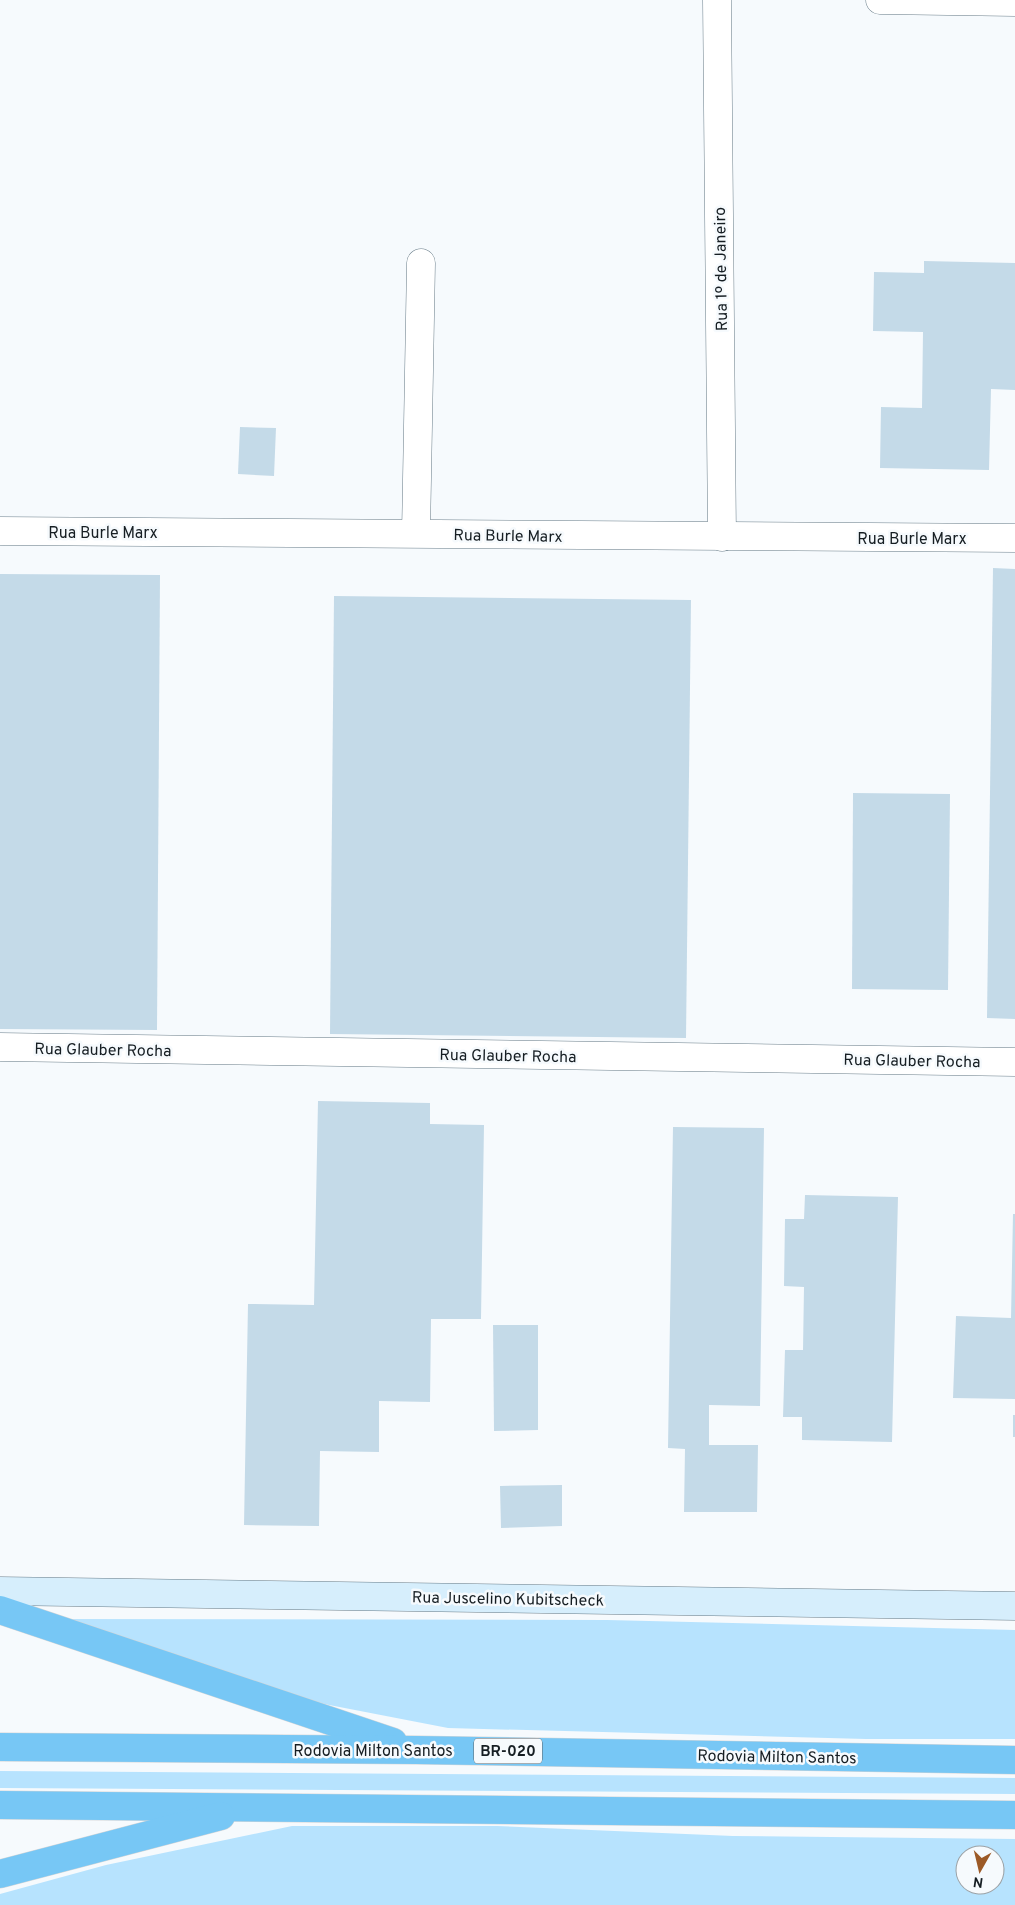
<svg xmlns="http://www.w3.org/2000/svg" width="1015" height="1905" font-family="Overpass,sans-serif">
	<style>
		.green { fill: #b7e3fe; fill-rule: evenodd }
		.building { fill: #c4dae8 }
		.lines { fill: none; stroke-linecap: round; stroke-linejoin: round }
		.street-casing { stroke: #687c88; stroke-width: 29 }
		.secondary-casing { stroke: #687c88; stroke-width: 29 }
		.highway-casing { stroke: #d5d6d7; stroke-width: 29 }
		.street { stroke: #fff; stroke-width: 28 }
		.secondary { stroke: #d6eefc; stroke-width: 28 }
		.highway { stroke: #77c7f5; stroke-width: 28 }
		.labels { text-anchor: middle; stroke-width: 5; stroke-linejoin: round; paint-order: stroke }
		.shield { fill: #f6fafd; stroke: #596064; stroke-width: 1 }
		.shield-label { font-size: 15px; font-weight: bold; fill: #161e23 }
		.street-label { font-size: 16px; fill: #161e23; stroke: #f6fafd }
	</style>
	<rect width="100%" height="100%" fill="#f6fafd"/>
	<g class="green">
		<path d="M48,1619L607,1620L1015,1630V1739H866L448,1728L324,1704Z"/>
		<path d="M0,1771L1015,1778V1794L0,1788Z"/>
		<path d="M292,1826H497L733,1836L1015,1839V1905H0V1894L106,1865ZM965,1855H995V1885H965Z"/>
	</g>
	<g class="building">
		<path d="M924,261L1015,263V390L991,389L989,470L880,468L881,407L922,408L923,332L873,331L874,272L924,273Z"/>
		<path d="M240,427L276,428L274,476L238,474Z"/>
		<path d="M993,568L1015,569V1019L987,1018Z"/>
		<path d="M0,574L160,575L157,1030L0,1029Z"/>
		<path d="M334,596L691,600L686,1038L330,1034Z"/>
		<path d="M853,793L950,794L948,990L852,989Z"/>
		<path d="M318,1101L430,1103V1124L484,1125L481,1319H431L430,1402L379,1401V1452L320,1451L319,1526L244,1525L248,1304L314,1305Z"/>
		<path d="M673,1127L764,1128L760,1406L709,1405V1445H758L757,1512H684L685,1449L668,1448Z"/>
		<path d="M805,1195L898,1197L892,1442L802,1440V1417H783L785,1350H803L804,1287L784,1286L785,1219H804Z"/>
		<path d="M1013,1214H1015V1399L953,1398L956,1316L1011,1318Z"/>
		<path d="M493,1325H538V1430L494,1431Z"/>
		<rect x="1013" y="1415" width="2" height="22"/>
		<path d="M562,1485V1526L501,1528L500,1486Z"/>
	</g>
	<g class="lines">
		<defs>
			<g id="street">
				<path d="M717,0L722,537"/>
				<path d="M880,0L1015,2"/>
				<path d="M0,531L1015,538"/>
				<path d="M416,533L421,263"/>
				<path d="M0,1047L1015,1062"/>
			</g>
			<path id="secondary" d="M0,1591L1015,1606"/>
			<g id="highway">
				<path d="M0,1610L393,1742"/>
				<path d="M0,1747L416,1750L1015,1760"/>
				<path d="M0,1805L1015,1815"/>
				<path d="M0,1874L221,1816"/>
			</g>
		</defs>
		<use href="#street" class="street-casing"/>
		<use href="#secondary" class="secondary-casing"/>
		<use href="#highway" class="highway-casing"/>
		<use href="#street" class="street"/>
		<use href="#secondary" class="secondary"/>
		<use href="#highway" class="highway"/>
	</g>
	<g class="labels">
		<rect class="shield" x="474" y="1738.5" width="68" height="25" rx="4"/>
		<g class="shield-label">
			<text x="508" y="1756">BR-020</text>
		</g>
		<g class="street-label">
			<text transform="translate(720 269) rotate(-91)" y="6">Rua 1º de Janeiro</text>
			<text x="103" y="538">Rua Burle Marx</text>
			<text transform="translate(508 535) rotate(1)" y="6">Rua Burle Marx</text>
			<text x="912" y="544">Rua Burle Marx</text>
			<text transform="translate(103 1049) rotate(1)" y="6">Rua Glauber Rocha</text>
			<text transform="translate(508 1055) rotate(1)" y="6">Rua Glauber Rocha</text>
			<text transform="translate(912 1060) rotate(1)" y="6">Rua Glauber Rocha</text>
			<text transform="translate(508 1598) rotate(1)" y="6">Rua Juscelino Kubitscheck</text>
			<text x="373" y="1756">Rodovia Milton Santos</text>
			<text transform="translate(777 1756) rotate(1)" y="6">Rodovia Milton Santos</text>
		</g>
	</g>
	<g transform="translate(980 1870) rotate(188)"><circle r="24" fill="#f6fafd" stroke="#9ca2a6"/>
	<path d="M0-4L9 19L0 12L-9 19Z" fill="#9c5a27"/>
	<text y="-8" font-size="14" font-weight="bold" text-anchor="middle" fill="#161e23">N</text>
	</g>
</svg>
